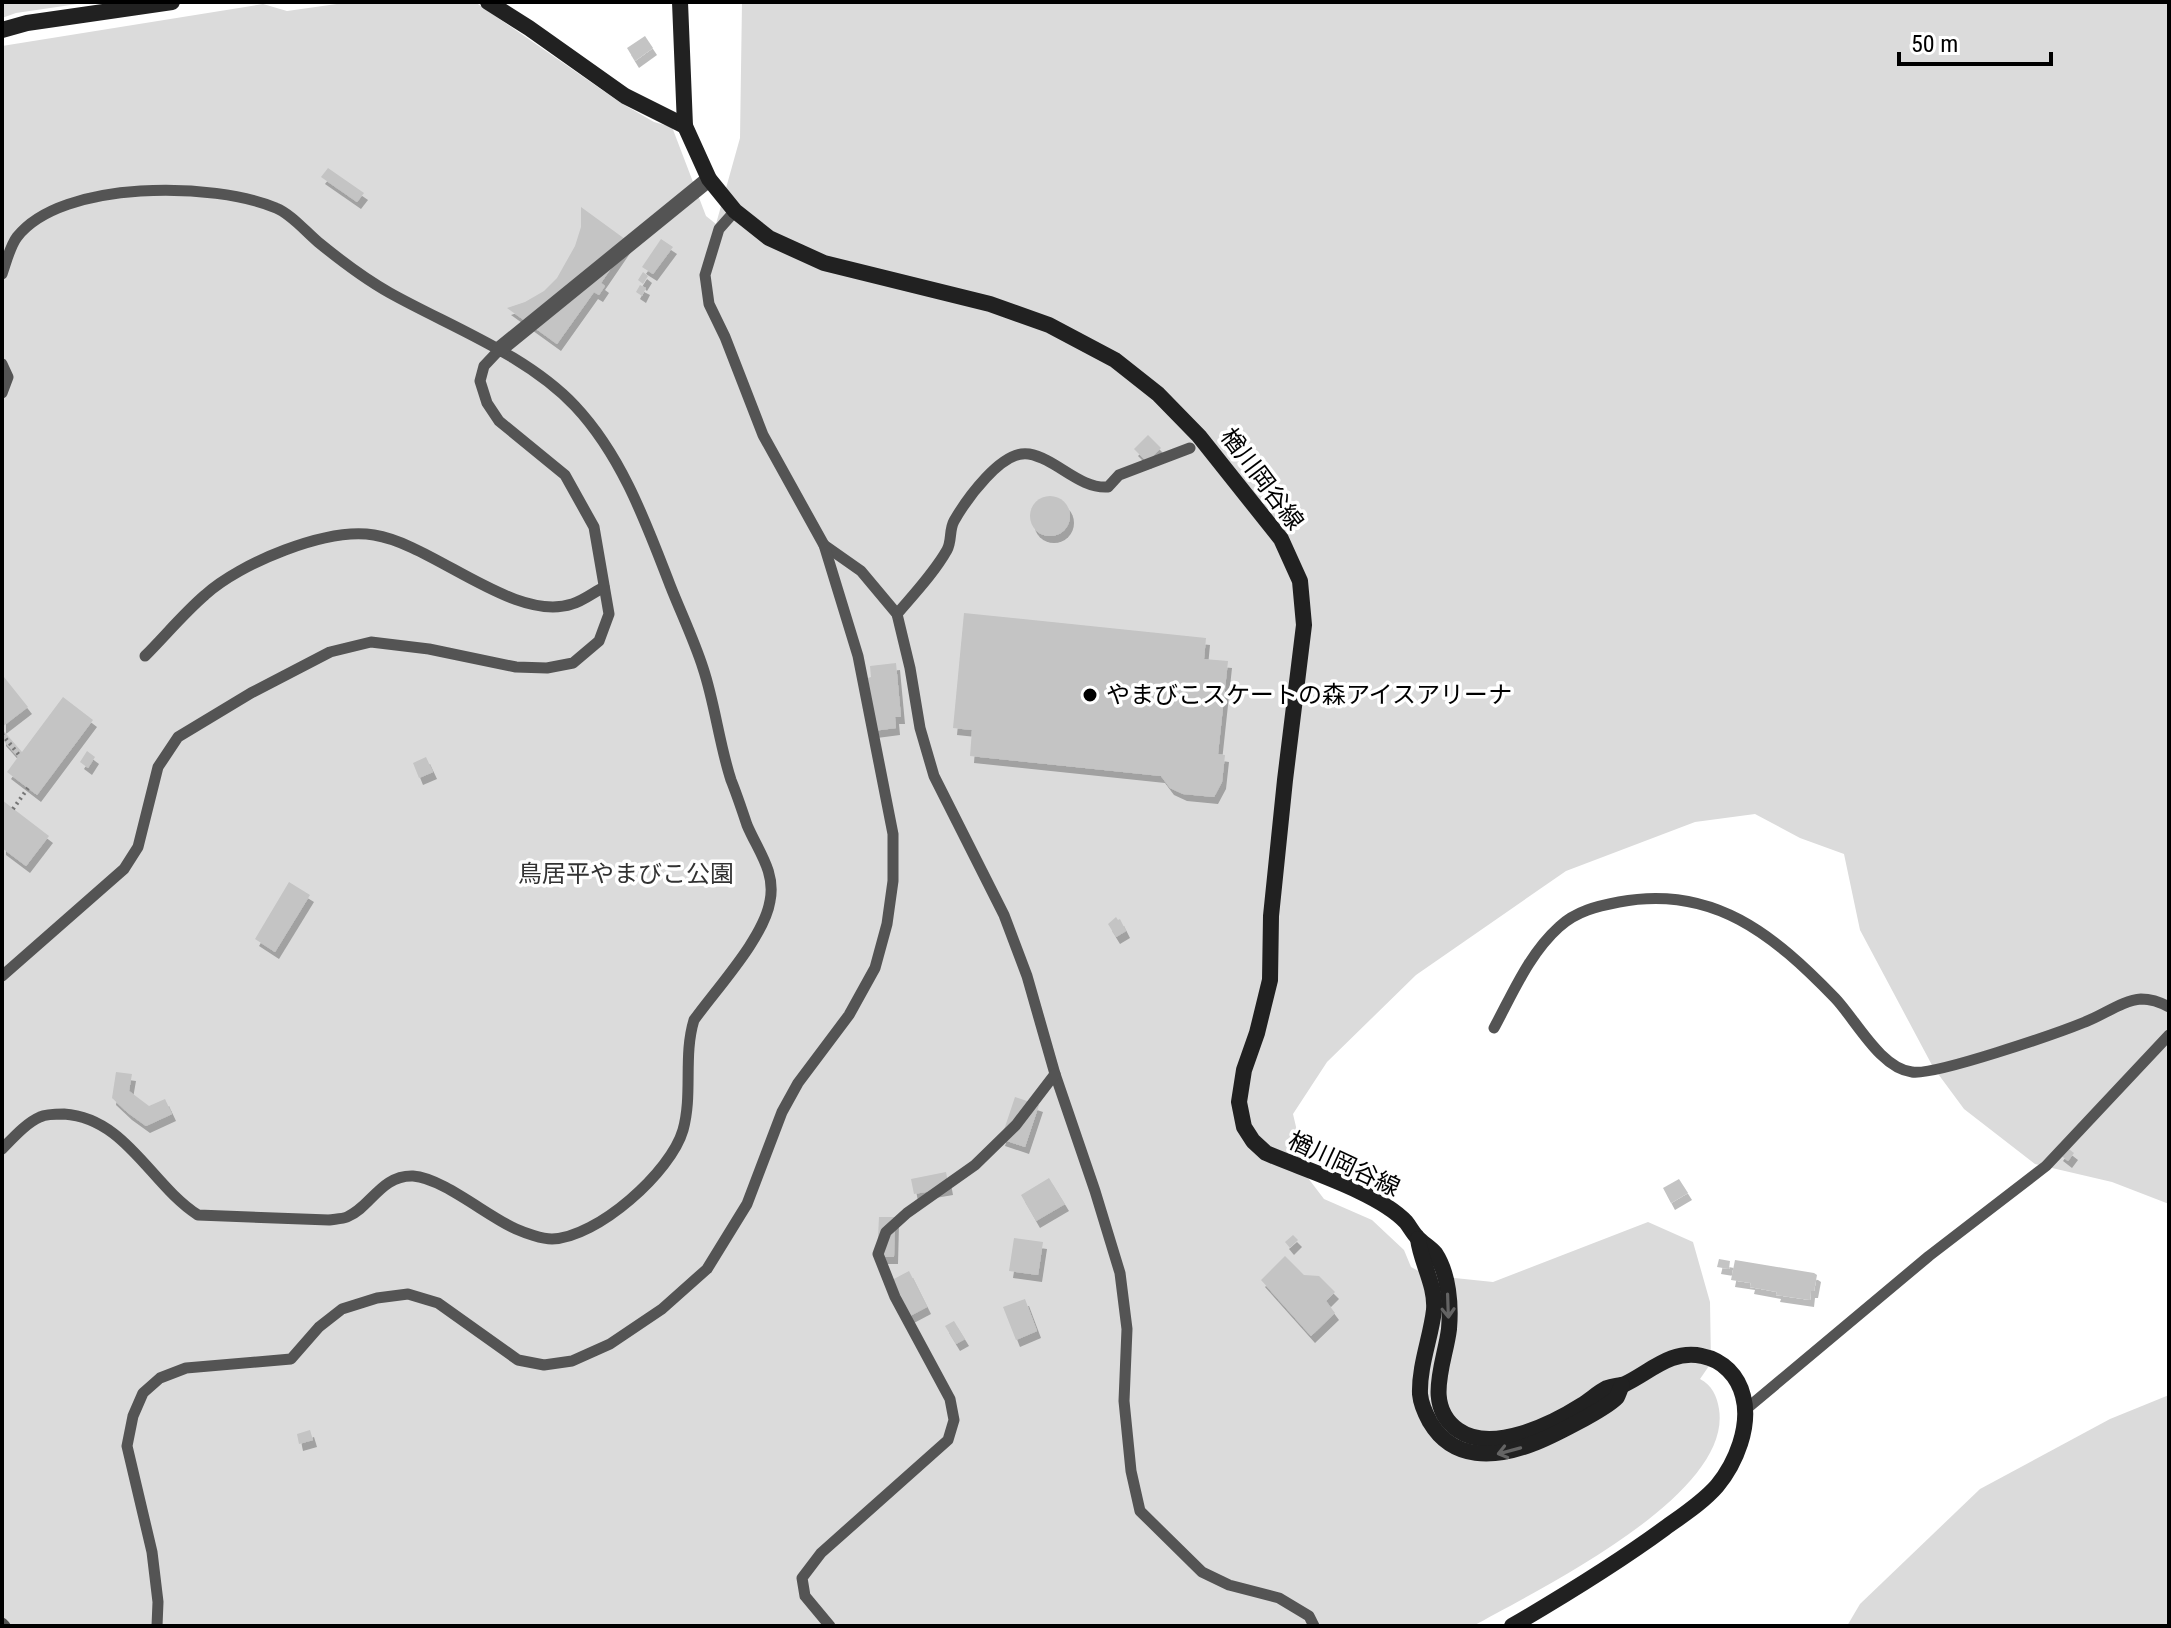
<svg xmlns="http://www.w3.org/2000/svg" width="2171" height="1628" font-family="'Roboto Condensed','Noto Sans JP',sans-serif">
	<style>
		.green { fill: #dbdbdb }
		.building { fill: #c4c4c4; filter: url(#shadow) }
		.lines { fill: none; stroke-linecap: round; stroke-linejoin: round }
		.path { stroke: #767676; stroke-width: 4; stroke-dasharray: 2 4; stroke-linecap: butt }
		.lane { stroke: #545454; stroke-width: 11 }
		.street { stroke: #545454; stroke-width: 16 }
		.secondary { stroke: #212121; stroke-width: 16 }
		.oneway { stroke: #646464 }
		.poi-dot { fill: #000; stroke: #fff; stroke-width: 3 }
		.labels { text-anchor: middle; stroke-width: 7; stroke-linejoin: round; paint-order: stroke }
		.street-label { font-size: 24px; fill: #000; stroke: #fff }
		.poi-label { font-size: 24px; fill: #000; stroke: #fff; text-anchor: start }
		.park-label { font-size: 24px; fill: #323232; stroke: #fff }
	</style>
	<defs>
		<filter id="shadow"><feDropShadow dx="4" dy="7" stdDeviation="0" flood-color="#0004"/></filter>
	</defs>
	<rect width="100%" height="100%" fill="#fff"/>
	<g class="green">
		<path d="M2,2H91L16,13L2,18Z"/>
		<path d="M351,2H475L621,103L654,122L672,127L706,216L716,224L740,138L742,2H2169V1204L2112,1182L2035,1164L1964,1109L1933,1067L1860,930L1844,854L1800,838L1755,814L1695,822L1566,871L1416,975L1327,1062L1293,1114L1308,1178L1324,1199L1372,1220L1404,1250L1411,1267L1426,1275L1493,1282L1648,1222L1693,1242L1710,1302L1711,1363L1700,1379C1712,1385 1717,1396 1719,1409C1733,1496 1537,1590 1473,1626H2V46L263,4L287,11Z"/>
		<path d="M2169,1395V1626H1847L1860,1604L1980,1489L2110,1419Z"/>
	</g>
	<g class="building">
		<path d="M645,36L653,48L635,61L627,48Z"/>
		<path d="M328,168L364,193L357,202L321,177Z"/>
		<path d="M581,207L629,242L601,283L605,286L599,295L594,292L557,344L507,308L525,302L544,291L557,278L575,246L581,227Z"/>
		<path d="M661,239L673,247L653,274L642,267Z"/>
		<path d="M643,272L648,276L643,284L638,280Z"/>
		<path d="M640,285L646,288L642,296L636,292Z"/>
		<path d="M1148,435L1161,448L1147,462L1134,449Z"/>
		<circle cx="1050" cy="516" r="20"/>
		<path d="M964,613L1206,638L1204,659L1228,661L1218,754L1225,755L1222,782L1214,797L1183,794L1170,788L1161,776L970,756L972,730L953,728Z"/>
		<path d="M896,663L901,717H895L896,728L873,731L868,678L871,677L870,666Z"/>
		<path d="M4,677L28,707L2,727V679Z"/>
		<path d="M63,697L93,720L37,795L7,772L18,757L2,739V729L22,752Z"/>
		<path d="M87,751L95,757L88,768L80,762Z"/>
		<path d="M426,757L433,772L419,778L413,763Z"/>
		<path d="M2,800L49,836L26,866L2,848Z"/>
		<path d="M289,882L310,895L275,952L255,939Z"/>
		<path d="M1116,917L1118,920L1120,919L1126,931L1116,937L1108,924Z"/>
		<path d="M116,1072L132,1074L129,1091L149,1106L165,1099L172,1114L146,1126L128,1113L112,1098Z"/>
		<path d="M1015,1097L1039,1105L1025,1147L1001,1139Z"/>
		<path d="M2065,1146L2074,1153L2068,1161L2059,1154Z"/>
		<path d="M946,1172L949,1188L914,1194L911,1179Z"/>
		<path d="M1049,1178L1065,1204L1036,1221L1021,1195Z"/>
		<path d="M1679,1179L1688,1193L1671,1203L1663,1188Z"/>
		<path d="M879,1217H895L894,1257H877Z"/>
		<path d="M1293,1235L1298,1240L1290,1248L1285,1242Z"/>
		<path d="M1014,1238L1043,1242L1038,1275L1009,1271Z"/>
		<path d="M1285,1256L1304,1275L1319,1276L1335,1292L1326,1301L1335,1313L1311,1336L1261,1280Z"/>
		<path d="M1719,1259L1730,1261L1729,1269L1717,1267Z"/>
		<path d="M1735,1260L1814,1273L1817,1275L1814,1291H1811L1810,1300L1776,1295L1777,1292L1750,1287L1751,1283L1731,1280Z"/>
		<path d="M909,1271L927,1307L910,1316L892,1280Z"/>
		<path d="M1025,1299L1037,1331L1016,1340L1003,1307Z"/>
		<path d="M954,1321L965,1339L956,1344L945,1326Z"/>
		<path d="M310,1430L313,1440L299,1444L297,1434Z"/>
	</g>
	<g class="lines">
		<g class="path">
			<path d="M2,734L19,755"/>
			<path d="M13,809L28,788"/>
		</g>
		<g class="lane">
			<path d="M2,274C6,263 10,246 17,237C62,179 215,182 276,208C291,214 305,231 318,242C340,260 365,279 390,293C451,327 527,355 575,406C622,456 646,523 670,585C681,613 694,640 703,668C715,704 719,743 731,780C737,795 742,810 747,825C758,851 776,872 770,901C764,938 716,989 694,1020C683,1056 693,1094 683,1130C671,1172 597,1238 552,1239C542,1239 525,1233 516,1229C488,1217 443,1178 413,1176C381,1175 371,1207 347,1217C342,1219 334,1219 329,1220L198,1215C151,1185 126,1118 64,1114C57,1114 46,1114 40,1117C26,1123 13,1138 2,1149"/>
			<path d="M2,364L8,377L2,393"/>
			<path d="M824,545L861,571L897,614L910,668L920,728L934,776L1004,915L1027,976L1055,1074L1095,1191L1120,1273L1127,1329L1124,1401L1131,1471L1140,1511L1202,1572L1229,1585L1279,1598L1309,1616L1314,1626"/>
			<path d="M897,614C914,594 934,573 947,550C952,541 949,530 954,521C966,500 1002,449 1029,454C1057,459 1079,489 1108,487L1119,475L1190,448"/>
			<path d="M145,656C165,636 184,613 205,595C240,563 327,527 374,535C433,544 514,623 572,604C583,601 594,592 604,587"/>
			<path d="M2,976L124,869L138,847L158,767L178,737L251,693L330,652L371,642L429,649L516,667L547,668L573,663L599,641L609,614L594,527L565,475L499,421L487,403L480,381L484,366L500,349"/>
			<path d="M1494,1028C1513,993 1529,954 1559,927C1576,911 1598,906 1619,902C1713,884 1774,935 1835,998C1856,1020 1880,1068 1912,1072C1934,1076 2058,1033 2085,1022C2102,1016 2123,1000 2141,999C2152,999 2160,1002 2169,1007"/>
			<path d="M1745,1410L1929,1256L2046,1166L2169,1035"/>
			<path d="M2,1623L5,1626"/>
			<path d="M157,1626L158,1602L152,1552L127,1446L133,1416L143,1393L160,1378L186,1368L291,1359L319,1327L342,1309L377,1298L408,1294L438,1303L518,1360L544,1365L572,1361L610,1344L662,1309L707,1269L747,1204L782,1112L798,1083L849,1015L875,968L887,924L893,881V834L858,656L824,545L763,435L725,337L709,304L705,275L719,229L735,211"/>
			<path d="M830,1626L805,1596L802,1578L821,1553L948,1440L954,1420L950,1399L895,1297L878,1254L886,1232L907,1213L975,1165L1016,1125L1055,1074"/>
		</g>
		<path class="street" d="M500,349L709,179"/>
		<g class="secondary">
			<path d="M488,2L529,28L625,96L685,126"/>
			<path d="M680,2L685,126L709,179L735,211L769,238L824,263L990,304L1049,325L1115,360L1158,394L1199,436L1281,539L1300,581L1304,625L1285,780L1271,916L1270,980L1257,1033L1244,1070L1239,1102L1244,1127L1253,1141L1266,1153C1305,1170 1378,1192 1406,1222C1410,1227 1413,1233 1417,1237C1422,1243 1430,1247 1435,1253C1449,1274 1451,1305 1449,1329C1445,1363 1423,1405 1458,1430C1492,1454 1552,1424 1582,1405C1590,1400 1599,1392 1607,1388C1613,1386 1619,1386 1625,1384C1650,1372 1672,1349 1702,1356C1723,1360 1738,1376 1743,1396C1751,1426 1736,1463 1717,1486C1702,1503 1683,1515 1665,1528C1616,1564 1565,1595 1512,1626"/>
			<path d="M2,30L27,23L172,2"/>
			<path d="M1418,1239C1421,1263 1436,1285 1434,1310C1431,1337 1419,1366 1420,1394C1421,1405 1425,1413 1430,1422C1453,1461 1495,1458 1532,1444C1549,1438 1606,1409 1617,1397C1619,1393 1620,1389 1622,1385"/>
		</g>
	</g>
	<defs><path id="oneway-shaft" d="M-6 0H5M1.5-3L5.5 0L1.5 3" fill="none" stroke-width="1.6" stroke-linecap="round" stroke-linejoin="round" transform="scale(2)"/></defs>
	<g class="oneway">
		<use href="#oneway-shaft" transform="translate(1448 1306) rotate(88)"/>
		<use href="#oneway-shaft" transform="translate(1509 1451) rotate(165)"/>
	</g>
	<circle class="poi-dot" cx="1090" cy="695" r="8"/>
	<g class="labels">
		<g class="street-label">
			<text transform="translate(1262 479) rotate(53)" y="8">楢川岡谷線</text>
			<text transform="translate(1344 1164) rotate(25)" y="8">楢川岡谷線</text>
		</g>
		<g class="poi-label">
			<text x="1106" y="703">やまびこスケートの森アイスアリーナ</text>
		</g>
		<g class="park-label">
			<text x="626" y="882">鳥居平やまびこ公園</text>
		</g>
	</g>
	<rect width="2171" height="1628" fill="none" stroke="#000000" stroke-width="8"/>
	<path d="M1899 52v12h152v-12" fill="none" stroke="#000000" stroke-width="4"/>
	<text x="1911" y="52" font-size="24" fill="#000000" stroke="#ffffff" stroke-width="6" paint-order="stroke">50 m</text>
</svg>
